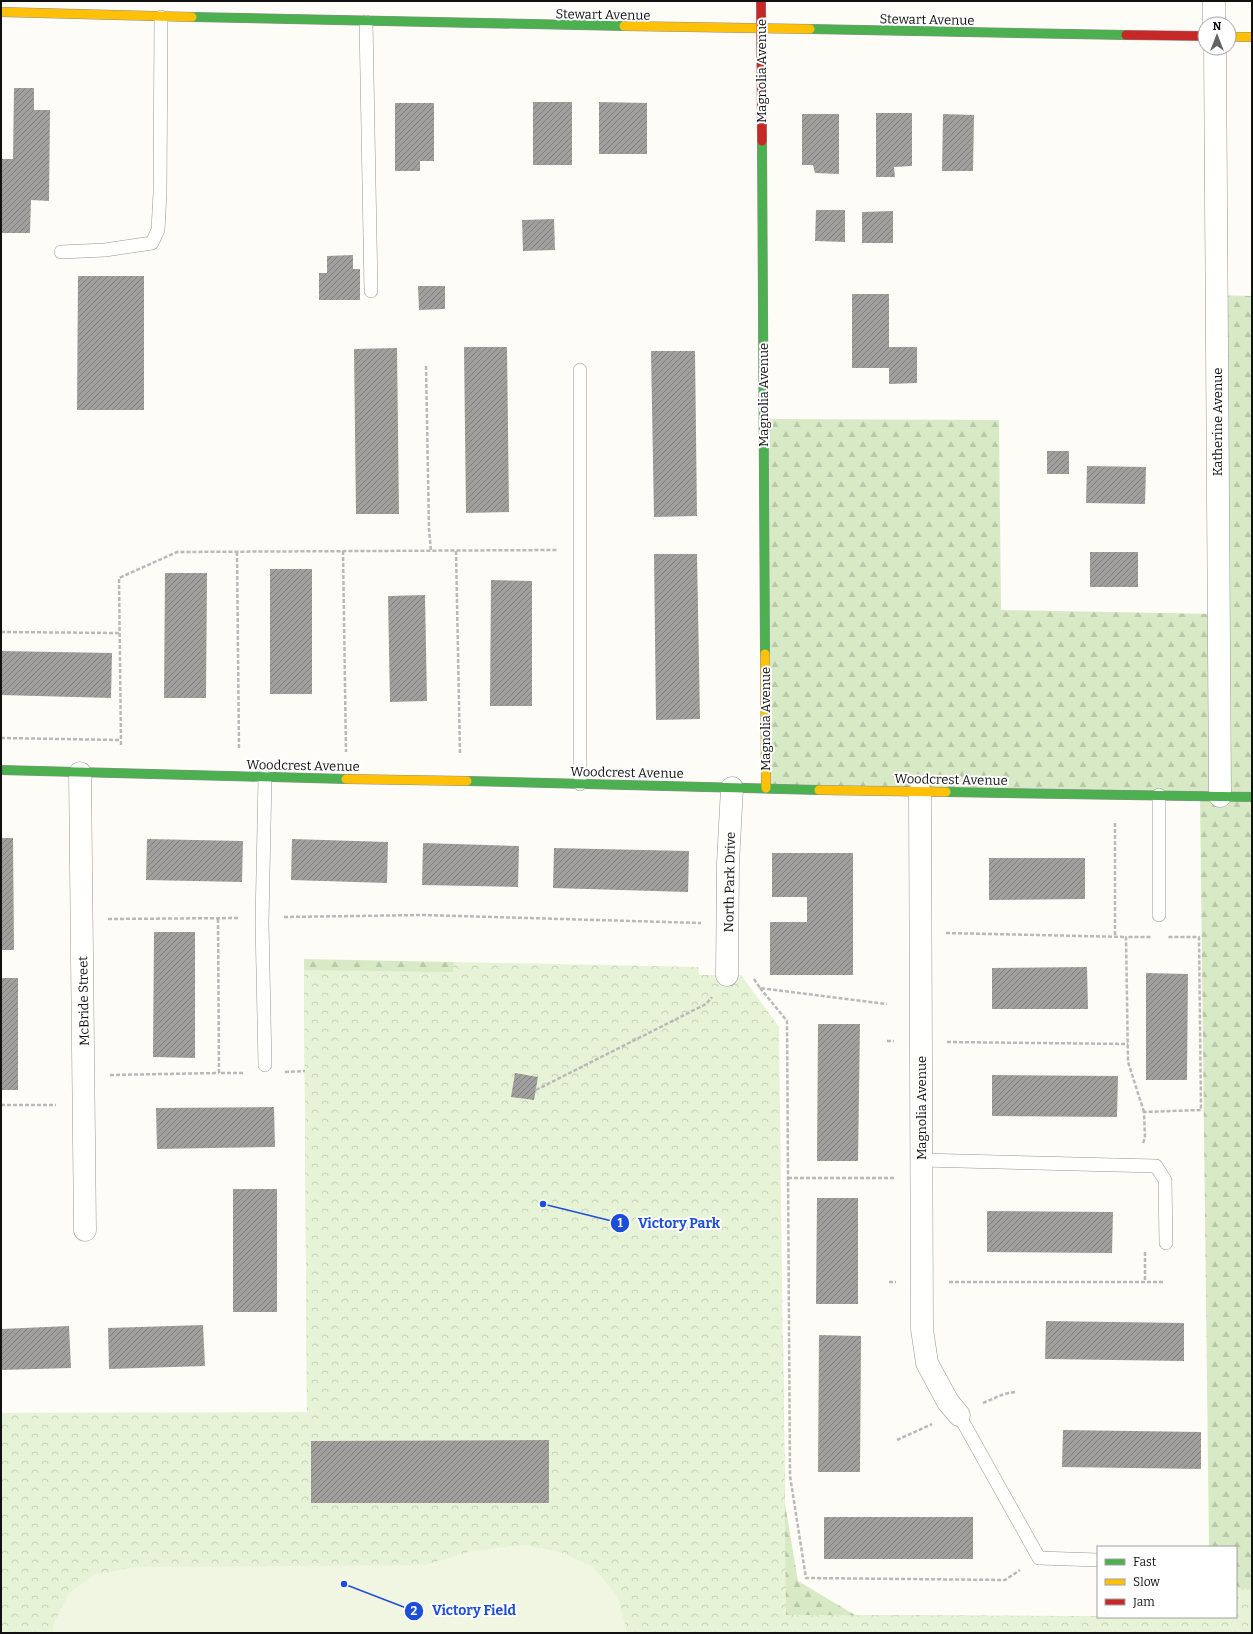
<svg xmlns="http://www.w3.org/2000/svg" width="1253" height="1634" font-family="Bitter,serif">
	<style>
		.forest { fill: url(#forest-firs) }
		.park { fill: url(#park-crowns) }
		.pitch { fill: #f0f6e1 }
		.building { fill: url(#building-hatch) }
		.lines { fill: none; stroke-linecap: round; stroke-linejoin: round }
		.lane-casing { stroke: #979795; stroke-width: 14 }
		.street-casing { stroke: #979795; stroke-width: 23 }
		.fast-casing { stroke: #8e8d8b; stroke-width: 10 }
		.slow-casing { stroke: #8e8d8b; stroke-width: 10 }
		.jam-casing { stroke: #8e8d8b; stroke-width: 10 }
		.path { stroke: #b9b9b8; stroke-width: 2.5; stroke-dasharray: 4 2; stroke-linecap: butt }
		.lane { stroke: #fffffe; stroke-width: 13 }
		.street { stroke: #fffffe; stroke-width: 22 }
		.fast { stroke: #4caf50; stroke-width: 9 }
		.slow { stroke: #ffc107; stroke-width: 9 }
		.jam { stroke: #c62828; stroke-width: 9 }
		.labels { text-anchor: middle; stroke-width: 4; stroke-linejoin: round; paint-order: stroke }
		.street-label { font-size: 13px; fill: #111; stroke: #fff }
		.leader { fill: none; stroke: #1d4ed8; stroke-width: 1.5 }
		.callout-dot { fill: #1d4ed8; stroke: #fff; stroke-width: 1.5 }
		.mark-label { font-size: 12px; text-anchor: middle; font-weight: bold; fill: #fff }
		.callout-label { font-size: 14px; text-anchor: middle; font-weight: bold; fill: #1d4ed8; stroke: #fff; stroke-width: 4; stroke-linejoin: round; paint-order: stroke }
	</style>
	<defs>
		<pattern id="forest-firs" width="22" height="20" patternUnits="userSpaceOnUse"><rect width="22" height="20" fill="#d8eac5"/><path d="M5 1l3.5 6h-7zM16 11l3.5 6h-7z" fill="#b8c8a8"/></pattern>
		<pattern id="park-crowns" width="20" height="18" patternUnits="userSpaceOnUse"><rect width="20" height="18" fill="#e7f3d7"/><path d="M2 6a3 3 0 1 1 6 0M12 15a3 3 0 1 1 6 0" fill="none" stroke="#c5cfb8"/></pattern>
		<pattern id="building-hatch" width="6" height="6" patternUnits="userSpaceOnUse"><rect width="6" height="6" fill="#a19f9c"/><path d="M-1 1l2-2M0 6l6-6M5 7l2-2" fill="none" stroke="#82807e"/></pattern>
	</defs>
	<rect width="100%" height="100%" fill="#fdfcf7"/>
	<path class="forest" d="M1216,295L1252,296V1633H743L307,1412L304,959L453,962V972L783,1336L785,1504L798,1581L855,1615L1236,1617V1547H1209L1200,796L766,788L763,419L999,420L1001,610L1218,614Z"/>
	<path class="park" d="M453,962L698,967L699,975H741L779,1027L786,1615L1236,1617V1587L1252,1590V1633H1V1413L307,1412L304,970L453,972Z"/>
	<path class="pitch" d="M523,1545L560,1552L593,1567L618,1597L627,1633H53V1625L69,1593L94,1575L135,1567L425,1565L472,1551Z"/>
	<g class="building">
		<path d="M14,88H34V110H50L49,201L31,200L30,233H1V159H13Z"/>
		<rect x="533" y="102" width="39" height="63"/>
		<path d="M599,102L647,103V154H599Z"/>
		<path d="M395,103H434V161H420V171H395Z"/>
		<path d="M876,113H912V166L894,167L895,177H876Z"/>
		<path d="M802,114H839V174L815,173L813,165H802Z"/>
		<path d="M943,114L974,115L973,171H942Z"/>
		<path d="M816,210H845V242L815,241Z"/>
		<path d="M893,211V243H862V212Z"/>
		<path d="M554,219L555,250L523,251L522,220Z"/>
		<path d="M353,255V269H360V300H319V273H327V256Z"/>
		<path d="M78,276H144V410H77Z"/>
		<path d="M418,286H445V309L419,310Z"/>
		<path d="M852,294H889V347H917V383L889,384V368H852Z"/>
		<path d="M464,347H507L509,512L466,513Z"/>
		<path d="M397,348L399,514H356L354,349Z"/>
		<path d="M651,351H695L697,516L654,517Z"/>
		<rect x="1047" y="451" width="22" height="23"/>
		<path d="M1087,466L1146,467L1145,504L1086,503Z"/>
		<rect x="1090" y="552" width="48" height="35"/>
		<path d="M654,554H697L700,719L656,720Z"/>
		<rect x="270" y="569" width="42" height="125"/>
		<path d="M165,573H207L206,698H164Z"/>
		<path d="M491,580L532,581V706H490Z"/>
		<path d="M425,595L427,701L390,702L388,596Z"/>
		<path d="M1,651L112,653L111,698L1,695Z"/>
		<path d="M1,838H13L14,950H1Z"/>
		<path d="M147,839L243,841L242,882L146,880Z"/>
		<path d="M292,839L388,842L387,883L291,880Z"/>
		<path d="M423,843L519,846L518,887L422,885Z"/>
		<path d="M554,848L689,851L688,892L553,888Z"/>
		<path d="M772,853H853V975H770V922H807V897H772Z"/>
		<path d="M989,858H1085V899L989,900Z"/>
		<path d="M154,932H195V1058L153,1057Z"/>
		<path d="M1087,967L1088,1009H992V968Z"/>
		<path d="M1146,973L1188,974L1187,1080H1146Z"/>
		<rect x="1" y="978" width="17" height="112"/>
		<path d="M818,1024H860L858,1161H817Z"/>
		<path d="M515,1073L538,1077L534,1100L511,1097Z"/>
		<path d="M992,1075L1118,1076L1117,1117L992,1116Z"/>
		<path d="M274,1107L275,1147L157,1149L156,1108Z"/>
		<rect x="233" y="1189" width="44" height="123"/>
		<path d="M817,1198H858V1304H816Z"/>
		<path d="M987,1211L1113,1212L1112,1253L987,1252Z"/>
		<path d="M1046,1321L1184,1323V1361L1045,1359Z"/>
		<path d="M203,1325L205,1366L109,1369L108,1328Z"/>
		<path d="M69,1326L71,1368L1,1370V1329Z"/>
		<path d="M819,1335L861,1336L860,1472H818Z"/>
		<path d="M1063,1430L1201,1432V1469L1062,1467Z"/>
		<path d="M549,1440V1503H311V1441Z"/>
		<rect x="824" y="1517" width="149" height="42"/>
	</g>
	<g class="lines">
		<defs>
			<g id="lane">
				<path d="M366,22L371,291"/>
				<path d="M61,252L105,250L152,243L158,230L160,193L161,17"/>
				<path d="M580,370V784"/>
				<path d="M265,777L262,922L265,1065"/>
				<path d="M1159,795V915"/>
				<path d="M921,1160L1156,1166L1165,1180L1166,1243"/>
				<path d="M959,1415L1039,1558L1098,1560"/>
			</g>
			<g id="street">
				<path d="M1214,1V24"/>
				<path d="M1215,48L1220,796"/>
				<path d="M80,773L85,1230"/>
				<path d="M920,792L922,1329L927,1363L948,1402L959,1415"/>
				<path d="M727,975L728,863L732,788"/>
			</g>
			<g id="fast">
				<path d="M192,17L624,26"/>
				<path d="M810,29L1126,35"/>
				<path d="M762,141L765,654"/>
				<path d="M1,770L346,779"/>
				<path d="M467,781L819,790"/>
				<path d="M946,792L1252,797"/>
			</g>
			<g id="slow">
				<path d="M1,12L192,17"/>
				<path d="M624,26L810,29"/>
				<path d="M1229,37H1252"/>
				<path d="M765,654L766,788"/>
				<path d="M346,779L467,781"/>
				<path d="M819,790L946,792"/>
			</g>
			<g id="jam">
				<path d="M761,1L762,141"/>
				<path d="M1126,35L1205,36"/>
			</g>
		</defs>
		<use href="#lane" class="lane-casing"/>
		<use href="#street" class="street-casing"/>
		<use href="#fast" class="fast-casing"/>
		<use href="#slow" class="slow-casing"/>
		<use href="#jam" class="jam-casing"/>
		<g class="path">
			<path d="M426,366L429,529L431,551"/>
			<path d="M343,551L346,752"/>
			<path d="M456,551L460,754"/>
			<path d="M237,552L239,750"/>
			<path d="M1,632L120,633"/>
			<path d="M1,738L120,740"/>
			<path d="M121,745L119,578L177,552L557,550"/>
			<path d="M1115,823V937"/>
			<path d="M284,917L423,915L701,923"/>
			<path d="M108,919L239,918"/>
			<path d="M218,919L219,1073H244"/>
			<path d="M946,933L1126,937"/>
			<path d="M754,979L760,988L887,1004"/>
			<path d="M760,988L787,1021L790,1476L806,1578L1005,1580L1020,1570"/>
			<path d="M887,1041H894"/>
			<path d="M947,1042L1128,1044"/>
			<path d="M285,1072L305,1071"/>
			<path d="M110,1075L219,1073"/>
			<path d="M536,1090L706,1004L712,997"/>
			<path d="M1,1105H56"/>
			<path d="M1144,1112L1128,1062L1126,937H1152"/>
			<path d="M1143,1143L1145,1138L1144,1112L1201,1110L1199,937H1167"/>
			<path d="M788,1178H895"/>
			<path d="M1145,1252V1282"/>
			<path d="M889,1282H896"/>
			<path d="M949,1282H1164"/>
			<path d="M983,1403L1004,1394L1015,1392"/>
			<path d="M897,1440L932,1424"/>
		</g>
		<use href="#lane" class="lane"/>
		<use href="#street" class="street"/>
		<use href="#fast" class="fast"/>
		<use href="#slow" class="slow"/>
		<use href="#jam" class="jam"/>
	</g>
	<g class="labels">
		<g class="street-label">
			<text transform="translate(603 14) rotate(1)" y="5">Stewart Avenue</text>
			<text transform="translate(927 19) rotate(1)" y="5">Stewart Avenue</text>
			<text transform="translate(761 71) rotate(-90)" y="5">Magnolia Avenue</text>
			<text transform="translate(763 395) rotate(-90)" y="5">Magnolia Avenue</text>
			<text transform="translate(1217 422) rotate(-90)" y="5">Katherine Avenue</text>
			<text transform="translate(765 719) rotate(-90)" y="5">Magnolia Avenue</text>
			<text transform="translate(303 765) rotate(1)" y="5">Woodcrest Avenue</text>
			<text transform="translate(627 772) rotate(1)" y="5">Woodcrest Avenue</text>
			<text transform="translate(951 779) rotate(1)" y="5">Woodcrest Avenue</text>
			<text transform="translate(729 882) rotate(-89)" y="5">North Park Drive</text>
			<text transform="translate(83 1001) rotate(-91)" y="5">McBride Street</text>
			<text transform="translate(921 1108) rotate(-90)" y="5">Magnolia Avenue</text>
		</g>
	</g>
	<path class="leader" d="M543 1204L620 1223M344 1584L414 1611"/>
	<g class="callout-dot">
		<circle cx="543" cy="1204" r="4"/>
		<circle cx="344" cy="1584" r="4"/>
		<circle cx="620" cy="1223" r="10"/>
		<circle cx="414" cy="1611" r="10"/>
	</g>
	<g class="mark-label">
		<text x="620" y="1227">1</text>
		<text x="414" y="1615">2</text>
	</g>
	<g class="callout-label">
		<text x="679" y="1228">Victory Park</text>
		<text x="474" y="1615">Victory Field</text>
	</g>
	<rect width="1253" height="1634" fill="none" stroke="#111111" stroke-width="4"/>
	<rect x="1097" y="1546" width="140" height="72" fill="#ffffff" stroke="#a0a0a0"/>
	<rect x="1105" y="1559" width="20" height="6" fill="#4caf50" stroke="#a0a0a0"/>
	<text x="1133" y="1566" font-size="12" fill="#111111">Fast</text>
	<rect x="1105" y="1579" width="20" height="6" fill="#ffc107" stroke="#a0a0a0"/>
	<text x="1133" y="1586" font-size="12" fill="#111111">Slow</text>
	<rect x="1105" y="1599" width="20" height="6" fill="#c62828" stroke="#a0a0a0"/>
	<text x="1133" y="1606" font-size="12" fill="#111111">Jam</text>
	<g transform="translate(1217 36)"><circle r="19" fill="#ffffff" stroke="#a0a0a0"/>
	<path d="M0-3L7 15L0 10L-7 15Z" fill="#646362"/>
	<text y="-6" font-size="11" font-weight="bold" text-anchor="middle" fill="#111111">N</text>
	</g>
</svg>
